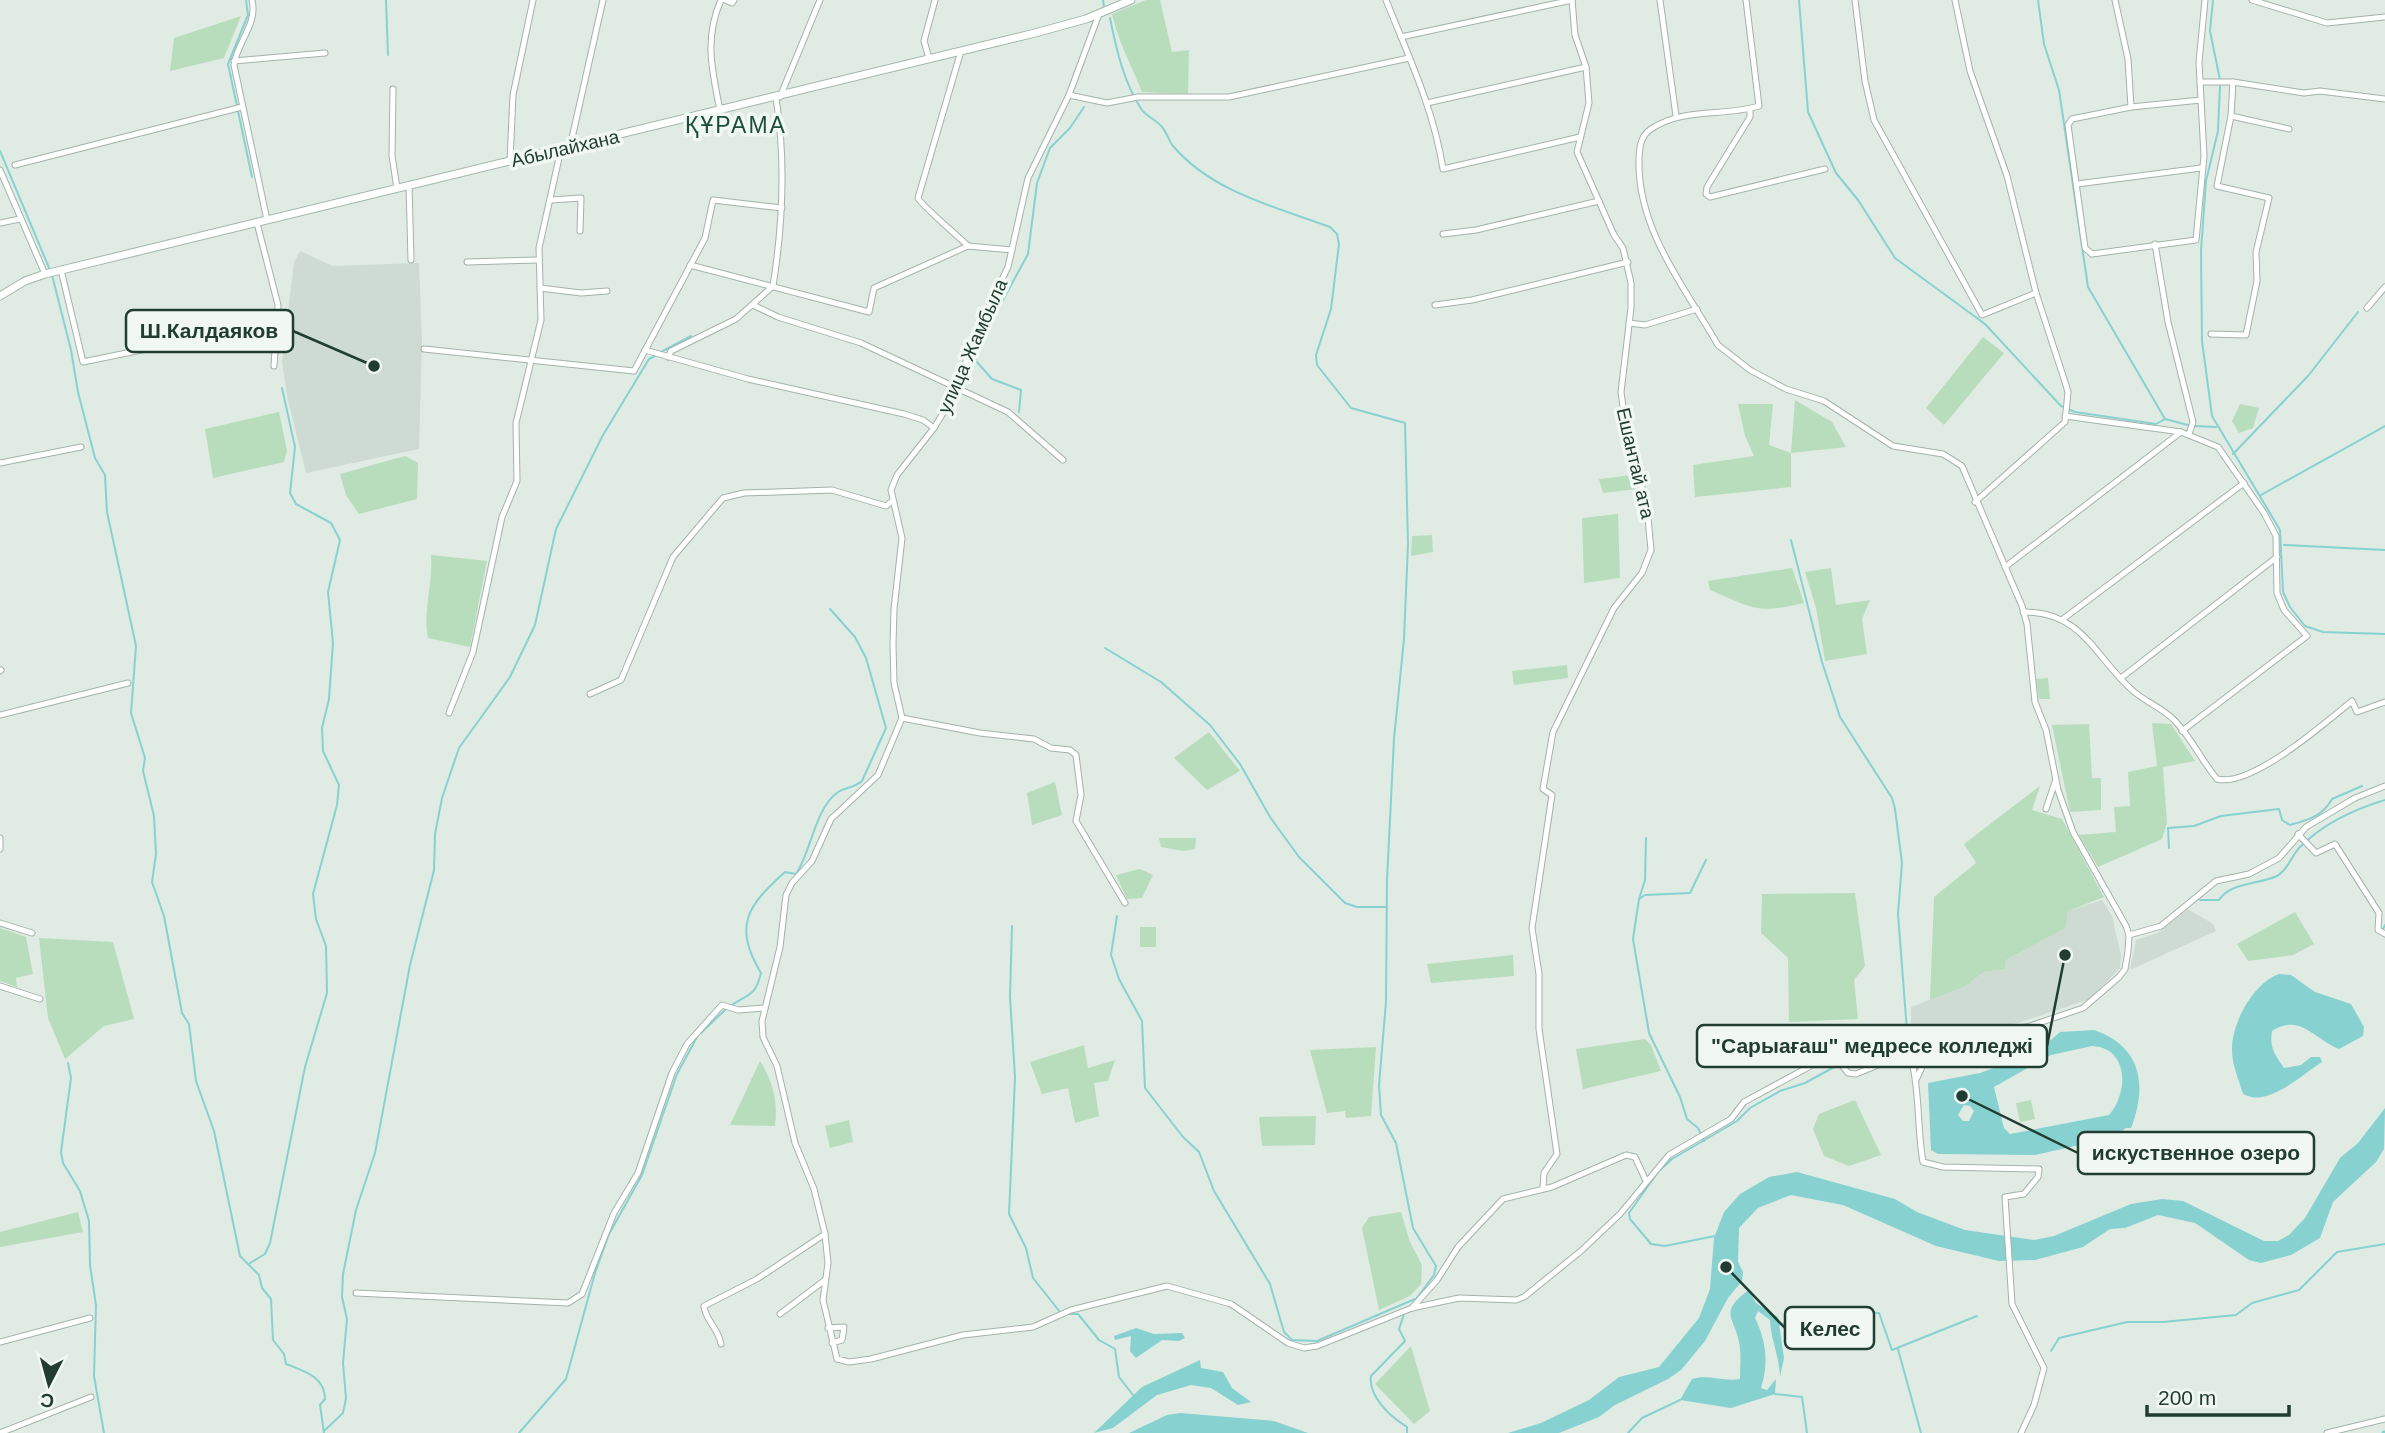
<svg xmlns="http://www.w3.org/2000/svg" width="2385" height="1433" font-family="Arial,sans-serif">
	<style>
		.built { fill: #cedbd3 }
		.green { fill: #b8ddbc }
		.water { fill: #87d2d0; fill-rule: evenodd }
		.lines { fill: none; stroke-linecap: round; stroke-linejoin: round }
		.stream { stroke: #87d2d0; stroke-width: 2 }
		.canal { stroke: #87d2d0; stroke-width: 5 }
		.street-casing { stroke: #a3b3aa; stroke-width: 7 }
		.secondary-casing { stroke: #9fb7aa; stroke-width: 9 }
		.street { stroke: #fff; stroke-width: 5 }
		.secondary { stroke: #fff; stroke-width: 7 }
		.labels { text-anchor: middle; stroke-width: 7; stroke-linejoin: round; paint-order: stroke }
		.street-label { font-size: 19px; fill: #213c30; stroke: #f1f8f3 }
		.quarter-label { font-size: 23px; letter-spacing: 2px; fill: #1c4e39; stroke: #f1f8f3 }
		.leader { fill: none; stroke: #213c30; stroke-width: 2.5 }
		.callout-dot { fill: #213c30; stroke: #f1f8f3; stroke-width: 2.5 }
		.callout { fill: #f1f8f3; stroke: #213c30; stroke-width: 2.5 }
		.callout-label { font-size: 21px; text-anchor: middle; font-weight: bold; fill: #213c30 }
	</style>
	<rect width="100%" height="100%" fill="#e0ebe4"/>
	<g class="built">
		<path d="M300,251L333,266L419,263L422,343L419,449L306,473L287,396L282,361L294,262Z"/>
		<path d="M2102,900L2112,916L2121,955L2120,968L2090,999L2021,1022L1933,1041L1930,1036L1917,1041L1911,1026V1007L1964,987L1984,972L2005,969L2006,960L2064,928L2068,911Z"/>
		<path d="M2188,909L2213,924L2216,931L2130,970L2136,940L2158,933Z"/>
	</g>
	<g class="green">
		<path d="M1146,0H1160L1172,52L1189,50L1188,94L1142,92C1132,66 1118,42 1112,14Z"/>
		<path d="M241,16L224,58L170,71L174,38Z"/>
		<path d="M1983,337L2004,353L1944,425L1926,408Z"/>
		<path d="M1795,400L1832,422L1846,447L1791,453V487L1695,497L1693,465L1754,456L1745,436L1738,404H1773L1769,445L1791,453Z"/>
		<path d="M2240,404L2259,408L2253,428L2239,433L2232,421Z"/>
		<path d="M279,412L287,450L284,462L213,478L205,429Z"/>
		<path d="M405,456L418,463L417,499L359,514L346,495L340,474Z"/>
		<path d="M1633,475L1637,489L1603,493L1599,479Z"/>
		<path d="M1618,514L1620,578L1584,583L1582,518Z"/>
		<path d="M1432,535L1433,552L1411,556L1412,536Z"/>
		<path d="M431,555L487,561L470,647L428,638C423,609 433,584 431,555Z"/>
		<path d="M1792,568L1804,603C1756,614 1755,609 1710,590L1708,581Z"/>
		<path d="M1831,568L1836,605L1870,600L1862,619L1867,654L1825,661L1816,608L1805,572Z"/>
		<path d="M1567,665L1568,678L1514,685L1512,671Z"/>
		<path d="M2048,678L2050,699H2039L2036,679Z"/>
		<path d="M2152,723L2171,724L2195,761L2163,767L2167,823L2162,839L2098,867L2079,835L2116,832L2114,807L2130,806L2128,772L2157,766Z"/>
		<path d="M2089,724L2092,778H2101V810L2070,812L2052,725Z"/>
		<path d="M1209,732L1240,771L1207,790L1174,758Z"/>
		<path d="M1055,782L1062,815L1032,825L1027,793Z"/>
		<path d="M2040,786L2032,810L2062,819L2104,897L2068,911L2065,928L2006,960L2005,969L1984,972L1964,987L1930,1000L1934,897L1976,863L1964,844Z"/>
		<path d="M1159,838H1196L1195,849L1183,851L1161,847Z"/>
		<path d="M1140,869L1153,875L1142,898L1127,899L1116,875Z"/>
		<path d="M1855,893L1865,966L1854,980L1858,1019L1789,1022L1788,958L1761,933L1762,894Z"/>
		<path d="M2295,912L2314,944L2293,955L2248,961L2237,944Z"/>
		<rect x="1140" y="927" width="16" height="20"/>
		<path d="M0,928L26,937L33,974L16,978L17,987L0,981Z"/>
		<path d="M39,938L113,942L134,1019L104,1026L65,1059L48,1018Z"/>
		<path d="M1513,955L1514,976L1431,983L1427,964Z"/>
		<path d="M1645,1039L1651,1045L1661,1071L1583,1089L1576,1049Z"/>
		<path d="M1084,1045L1088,1068L1115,1060L1108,1081L1094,1083L1099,1116L1075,1123L1068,1088L1042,1094L1030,1062Z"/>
		<path d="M1376,1047L1371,1116L1346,1118L1345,1111L1327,1113L1310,1050Z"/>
		<path d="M760,1061C773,1081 778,1102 775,1126L730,1125Z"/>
		<path d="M1855,1100L1881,1155L1849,1166L1824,1156L1813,1129L1819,1114Z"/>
		<path d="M2031,1100L2035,1119L2020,1122L2016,1103Z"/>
		<path d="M1316,1116L1315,1145L1262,1146L1259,1117Z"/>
		<path d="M849,1120L853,1142L830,1148L825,1126Z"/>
		<path d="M78,1212L83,1232L0,1247V1232Z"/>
		<path d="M1401,1212L1410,1242L1422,1265L1421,1284L1410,1296L1379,1310L1362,1228L1369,1217Z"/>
		<path d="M1411,1346L1430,1411L1414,1424L1375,1384Z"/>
	</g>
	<g class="water">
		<path d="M2279,974L2291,975L2315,992L2351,1004L2364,1027L2363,1036L2339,1049C2314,1039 2300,1013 2272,1031C2269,1047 2275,1055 2284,1068L2301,1065L2311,1057H2320L2322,1062C2301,1075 2268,1108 2243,1094C2239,1080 2232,1065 2232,1051C2231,1024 2253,983 2279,974Z"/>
		<path d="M2094,1030C2141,1046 2148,1085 2131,1128H2126L2111,1138L2035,1155L1938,1154L1931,1150L1928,1083L1980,1073L2037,1052L2060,1032ZM2092,1046C2130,1048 2128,1094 2109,1115L2010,1134L2004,1128L1994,1087L2051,1055ZM1964,1105L1970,1106L1974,1111L1969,1121H1963L1958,1115Z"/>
		<path d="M2385,1108L2384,1149L2376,1162L2333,1202L2320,1238L2291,1255L2261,1263L2249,1260L2195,1223L2158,1215L2125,1228L2110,1229L2083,1247L2035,1260L1999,1261L1936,1246L1843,1205L1791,1195L1758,1208L1739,1228L1738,1262L1743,1272L1742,1281L1728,1298L1705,1341L1681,1370L1668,1379L1615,1405L1599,1417L1559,1433H1508L1541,1423L1589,1400L1619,1377L1659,1367L1699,1318L1710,1289L1714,1238L1724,1212L1740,1194L1769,1177L1797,1172L1895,1199L1917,1212L1965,1230L2034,1240L2054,1236L2131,1204L2162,1199L2183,1201L2264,1241H2278L2289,1235L2305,1218L2340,1158L2358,1143Z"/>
		<path d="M1749,1290L1756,1303L1778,1317L1784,1358L1780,1377C1779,1354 1771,1341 1770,1320L1758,1311L1755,1318C1766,1340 1769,1363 1761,1388L1767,1390L1776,1379L1775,1394L1731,1408L1680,1400L1692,1379C1708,1374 1723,1382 1740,1379C1740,1369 1741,1359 1740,1349C1738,1319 1715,1314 1749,1290Z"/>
		<path d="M1136,1328L1154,1334L1182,1333L1185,1338L1179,1341L1162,1340L1136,1358L1130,1351L1131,1336L1115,1340L1114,1336Z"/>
		<path d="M1200,1360L1201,1368L1223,1372L1232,1388L1251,1402L1238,1405L1211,1388L1191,1385L1157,1395L1113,1428L1094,1433L1142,1387Z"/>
		<path d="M1180,1413L1274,1421L1308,1433H1129L1167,1415Z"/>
	</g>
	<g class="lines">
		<g class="stream">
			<path d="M386,0L388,55"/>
			<path d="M1103,0L1104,7"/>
			<path d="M1799,0L1808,112L1836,173L1858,200L1895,258L1985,324L2061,406L2075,412L2156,424L2165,419"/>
			<path d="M2038,0L2044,44L2059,90L2088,287L2165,419L2188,425"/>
			<path d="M2213,0L2210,31L2220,80"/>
			<path d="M1110,18C1116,48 1124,84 1142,110C1147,117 1157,120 1162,127C1167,133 1169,141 1173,146C1212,192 1276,207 1330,227L1337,234L1339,244L1331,309L1316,355L1317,365L1351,408L1405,423L1408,544L1404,639L1394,739L1387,880L1386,1002L1379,1085L1381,1115L1396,1143L1413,1228L1436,1266L1434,1275L1410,1307"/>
			<path d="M2220,86L2218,131L2206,181L2201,251L2202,341L2212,416L2280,530L2283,592L2290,607L2305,626L2323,632L2385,634"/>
			<path d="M237,106L228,64L248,15L246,0"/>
			<path d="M238,111L252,177"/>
			<path d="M0,151L50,270"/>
			<path d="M52,275L71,350L78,392L95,458L105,475L107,512L136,646L131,713L145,758L143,771L154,816L156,854L152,882L164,916L182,1013L189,1024L196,1081L214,1131L240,1256L259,1275L262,1288L271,1299L273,1340L284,1354L286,1364C303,1371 325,1376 325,1399L320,1405L324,1433"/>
			<path d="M661,352L691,336"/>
			<path d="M1019,412L1021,390L992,379L976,361V350L1028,254L1037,183L1050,148L1070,128L1084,107"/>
			<path d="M2194,426L2216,427"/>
			<path d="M2233,454L2308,376L2358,312"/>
			<path d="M2261,495L2385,426"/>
			<path d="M1791,540L1822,662L1840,717L1892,798L1895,809L1902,863L1898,914L1907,1031L1904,1036L1843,1063"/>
			<path d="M2284,545L2385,550"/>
			<path d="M1105,648L1161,682L1210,725L1240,764L1270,817L1299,857L1345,903L1357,907H1387"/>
			<path d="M2169,848L2168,828L2194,826L2221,816L2279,809L2282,820L2290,825C2308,820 2323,816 2332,799L2362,786"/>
			<path d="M1639,899L1645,880L1646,838"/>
			<path d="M2200,900H2219C2231,882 2257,885 2277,876C2289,869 2291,856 2300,847C2323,824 2355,809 2385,800"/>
			<path d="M1117,916L1111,955L1119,979L1142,1021L1145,1088L1183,1137L1199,1152L1214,1191L1270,1284L1284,1332L1292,1340L1317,1341L1415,1299"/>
			<path d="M1012,926L1010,997L1015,1077L1009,1214L1026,1248L1033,1278L1060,1312"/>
			<path d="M2383,929L2385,925"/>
			<path d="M732,1005C749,993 755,997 761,973C733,926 747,906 785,872L796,874C811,852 815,808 838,792C846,787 854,788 862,781L886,728L866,658L855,637L830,609"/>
			<path d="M701,1033L727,1008"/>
			<path d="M68,1063L71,1078L61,1152L63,1163L80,1191L89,1221L90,1265L96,1305L94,1376L104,1433"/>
			<path d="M1704,1141L1698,1128L1687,1119L1680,1097L1649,1033L1633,939L1639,899L1645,895L1690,893L1706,860"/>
			<path d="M1715,1236L1665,1246L1651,1244L1630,1219L1629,1213L1658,1172L1672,1159L1737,1121L1750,1108L1780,1091L1805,1083L1838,1065"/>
			<path d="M250,1263L265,1254L270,1243L305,1067L327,993L326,946L316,919L313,894L337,805L339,785L323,751L322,728L329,699L333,643L328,592L340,540L331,523L296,504L290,493L295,447L282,388"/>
			<path d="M1065,1314H1078L1099,1340L1115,1349L1119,1377L1133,1395"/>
			<path d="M1404,1314L1399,1329L1405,1341L1371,1376C1368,1397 1391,1417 1407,1427V1433"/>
			<path d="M1778,1325L1833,1311L1879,1313L1892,1350L1977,1316"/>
			<path d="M1898,1349L1921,1433"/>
			<path d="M2051,1351L2059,1338L2127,1322H2163L2236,1315L2252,1303L2299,1290L2337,1252L2385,1244"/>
			<path d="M1775,1394L1802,1397L1807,1433"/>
			<path d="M324,1431L343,1413L346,1398L343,1363L347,1319L342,1297L343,1274L356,1210L375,1153L410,965L434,870L435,834L442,798L459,748L510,677L535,625L556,529L603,435L649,359L657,355"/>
			<path d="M519,1433L566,1379L595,1273L609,1234L642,1175L677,1074L697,1037"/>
			<path d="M1628,1433L1642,1418L1680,1400"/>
		</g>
		<path class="canal" d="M2384,1433H2385"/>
		<defs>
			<g id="street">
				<path d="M252,0C258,24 237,42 234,65L267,220"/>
				<path d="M725,0L732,3L734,0"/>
				<path d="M1386,0C1408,55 1434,110 1443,169L1580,137"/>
				<path d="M1660,0L1676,116"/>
				<path d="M1746,0L1759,106C1723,117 1684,107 1651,129C1640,136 1639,149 1639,162C1638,230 1685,288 1718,345L1750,370L1786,389L1824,401L1893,446L1943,454L1962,466L2022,606L2027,624L2035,702L2046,730L2058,790L2073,832L2126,926L2129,935L2128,951L2125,969L2119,977L2083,1008L2030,1026L1936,1048H1923"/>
				<path d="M1855,0L1865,81L1874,120L1982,315L2036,293"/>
				<path d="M1955,0L1970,71L2007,176L2036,293L2065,382L2068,392L2065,422L1975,502"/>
				<path d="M2115,0L2128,59L2131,107"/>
				<path d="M2252,0L2327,23L2385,17"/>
				<path d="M1401,37L1572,0"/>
				<path d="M961,51L918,198C920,204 959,237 968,246"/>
				<path d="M929,58L924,41L935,0"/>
				<path d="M234,61L325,53"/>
				<path d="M2200,82H2233L2231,116L2217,186L2269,198L2256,252L2257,281L2246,335L2211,334"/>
				<path d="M2233,82L2304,93L2320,91L2385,99"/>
				<path d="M393,89L392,156L397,188"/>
				<path d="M1069,95L1107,103L1138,97H1229L1409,58"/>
				<path d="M780,97L820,0"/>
				<path d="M2201,100L2131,107L2072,119L2068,125L2085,248L2092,254L2196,240L2204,156L2199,62L2205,0"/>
				<path d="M1427,103L1586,67"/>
				<path d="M1750,109V117L1707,187L1706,194L1710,197L1825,169"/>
				<path d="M720,110C712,71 704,38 721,0"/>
				<path d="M2231,116L2289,129"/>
				<path d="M570,147L603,0"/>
				<path d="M510,161L513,95L533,0"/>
				<path d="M15,165L242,107"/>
				<path d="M0,170L45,274"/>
				<path d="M2077,184L2201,168"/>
				<path d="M409,185L411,260"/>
				<path d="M550,200L581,198L580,231"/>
				<path d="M0,223L20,219"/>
				<path d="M257,223L278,305L274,366"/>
				<path d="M1443,234L1476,230L1599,201"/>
				<path d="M2155,244L2168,322L2193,422L2189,434"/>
				<path d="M467,262L538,260"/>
				<path d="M690,265L869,312L874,288L968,246L1012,250"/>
				<path d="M61,270L83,362L277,322"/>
				<path d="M540,288L581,293L607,291"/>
				<path d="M753,305L778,317L861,343L1008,412L1063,460"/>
				<path d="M1435,305L1472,300L1628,262"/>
				<path d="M2367,308L2385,287"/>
				<path d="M1629,323L1645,325L1697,309"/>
				<path d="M424,349L634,371L705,238L713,200L782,208"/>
				<path d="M645,350L748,379L904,414L923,420L934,428"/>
				<path d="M668,357L671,351L736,319L773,286C783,223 786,161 776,98"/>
				<path d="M2065,416L2181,432L2218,447L2264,513L2276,536L2277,593L2284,610L2307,636L2182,731"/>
				<path d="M0,463L81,447"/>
				<path d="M2005,567L2181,432"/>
				<path d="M2023,612C2082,611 2095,657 2132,690C2145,702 2165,709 2176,722C2192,739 2202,761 2217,779C2251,788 2325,723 2352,701L2357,712L2385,702"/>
				<path d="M2063,619L2244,483"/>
				<path d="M0,671L1,670"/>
				<path d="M2121,678L2277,557"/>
				<path d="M590,694L621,680L673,557L723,498L744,493L832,490L886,506L891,502"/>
				<path d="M449,713L473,652L502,517L517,481L516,423L541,320L539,248L561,149"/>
				<path d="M0,715L128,683"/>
				<path d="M902,718L878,775L831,819L812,861L792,883L786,895L780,947L762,1021L763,1037L777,1066L795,1143L814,1189L825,1234L828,1263L823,1300L837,1359L849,1362L871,1359L963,1335L1033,1327L1071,1310L1167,1286L1231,1304L1288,1343L1304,1348L1317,1346L1412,1308L1459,1298L1516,1300L1524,1297L1581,1251L1620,1214L1669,1155L1731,1119L1744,1102L1829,1056L1836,1058L1848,1073L1856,1074L1912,1051"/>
				<path d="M902,718L894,683L893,645L894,609L902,538L891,490L897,475L934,428L957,390L972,342L1008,267L1028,178L1069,95L1099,14"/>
				<path d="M902,718L980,733L1034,739L1051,748L1070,750L1076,755L1081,795L1076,821L1125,903"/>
				<path d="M2046,809L2055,782"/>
				<path d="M2298,834L2316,853L2335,844L2379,913L2378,930L2385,934"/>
				<path d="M0,838V849"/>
				<path d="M0,923L32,933"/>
				<path d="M2129,935L2161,926L2216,881L2249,874L2279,858L2306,827L2355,798L2385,786"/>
				<path d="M0,986L40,999"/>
				<path d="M1911,1054L1920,1047L1928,1054L1916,1080"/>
				<path d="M1901,1057L1912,1062C1920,1094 1917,1129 1923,1162L1943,1167L2039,1169L2038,1177L2024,1194L2005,1197L2012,1304L2044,1368L2034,1405L2021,1433"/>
				<path d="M1913,1063L1921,1065L1926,1063"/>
				<path d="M1543,1188L1544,1173L1557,1154L1539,1029V974L1532,928L1552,795L1543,789L1553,732L1614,608L1642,573L1651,550L1647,507L1625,422L1621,392L1631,308V283L1623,248L1614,235L1577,152L1589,103L1586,67L1575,35L1572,0"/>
				<path d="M356,1293L568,1303L582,1294L614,1213L638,1173L672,1073L687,1044L722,1005L738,1010L765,1008"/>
				<path d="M1412,1308L1437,1280L1458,1247L1503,1199L1552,1187L1626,1155L1635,1157L1646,1181"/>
				<path d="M780,1314L825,1280"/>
				<path d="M828,1328L844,1327L842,1340L832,1343"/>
				<path d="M0,1342L90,1318"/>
				<path d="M721,1344C719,1329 705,1320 704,1306L757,1279L825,1234"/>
				<path d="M0,1433L91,1397"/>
				<path d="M2327,1433L2385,1419"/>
			</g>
			<path id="secondary" d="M0,296L25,281L45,274L1035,33L1086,19L1131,0"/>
		</defs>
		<use href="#street" class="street-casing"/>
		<use href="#secondary" class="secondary-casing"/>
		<use href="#street" class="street"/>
		<use href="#secondary" class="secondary"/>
	</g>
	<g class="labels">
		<g class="street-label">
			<text transform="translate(565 148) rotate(-13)" y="7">Абылайхана</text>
			<text transform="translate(972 346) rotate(-66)" y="7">улица Жамбыла</text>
			<text transform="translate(1636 463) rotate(77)" y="7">Ешантай ата</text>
		</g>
		<g class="quarter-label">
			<text x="736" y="133">ҚҰРАМА</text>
		</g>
	</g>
	<path class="leader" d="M374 366L293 331M2065 955L2047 1046M1962 1096L2078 1153M1726 1267L1785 1328"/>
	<g class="callout-dot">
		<circle cx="374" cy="366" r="7"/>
		<circle cx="2065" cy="955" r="7"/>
		<circle cx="1962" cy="1096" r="7"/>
		<circle cx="1726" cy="1267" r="7"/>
	</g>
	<g class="callout">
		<rect x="126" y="310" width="167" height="42" rx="7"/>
		<rect x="1697" y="1025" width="350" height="42" rx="7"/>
		<rect x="2078" y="1132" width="236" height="42" rx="7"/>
		<rect x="1785" y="1307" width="89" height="42" rx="7"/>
	</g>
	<g class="callout-label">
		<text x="209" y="338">Ш.Калдаяков</text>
		<text x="1872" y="1053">"Сарыағаш" медресе колледжі</text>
		<text x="2196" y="1160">искуственное озеро</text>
		<text x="1830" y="1336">Келес</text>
	</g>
	<g transform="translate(49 1384) rotate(186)" stroke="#f1f8f3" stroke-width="5" paint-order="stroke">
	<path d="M0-5L12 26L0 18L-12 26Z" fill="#213c30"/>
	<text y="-10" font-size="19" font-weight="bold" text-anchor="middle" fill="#213c30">С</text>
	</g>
	<path d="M2147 1405v10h142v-10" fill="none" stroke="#213c30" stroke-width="3.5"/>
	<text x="2158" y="1405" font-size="21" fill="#213c30" stroke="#f1f8f3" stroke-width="5" paint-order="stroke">200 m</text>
</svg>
